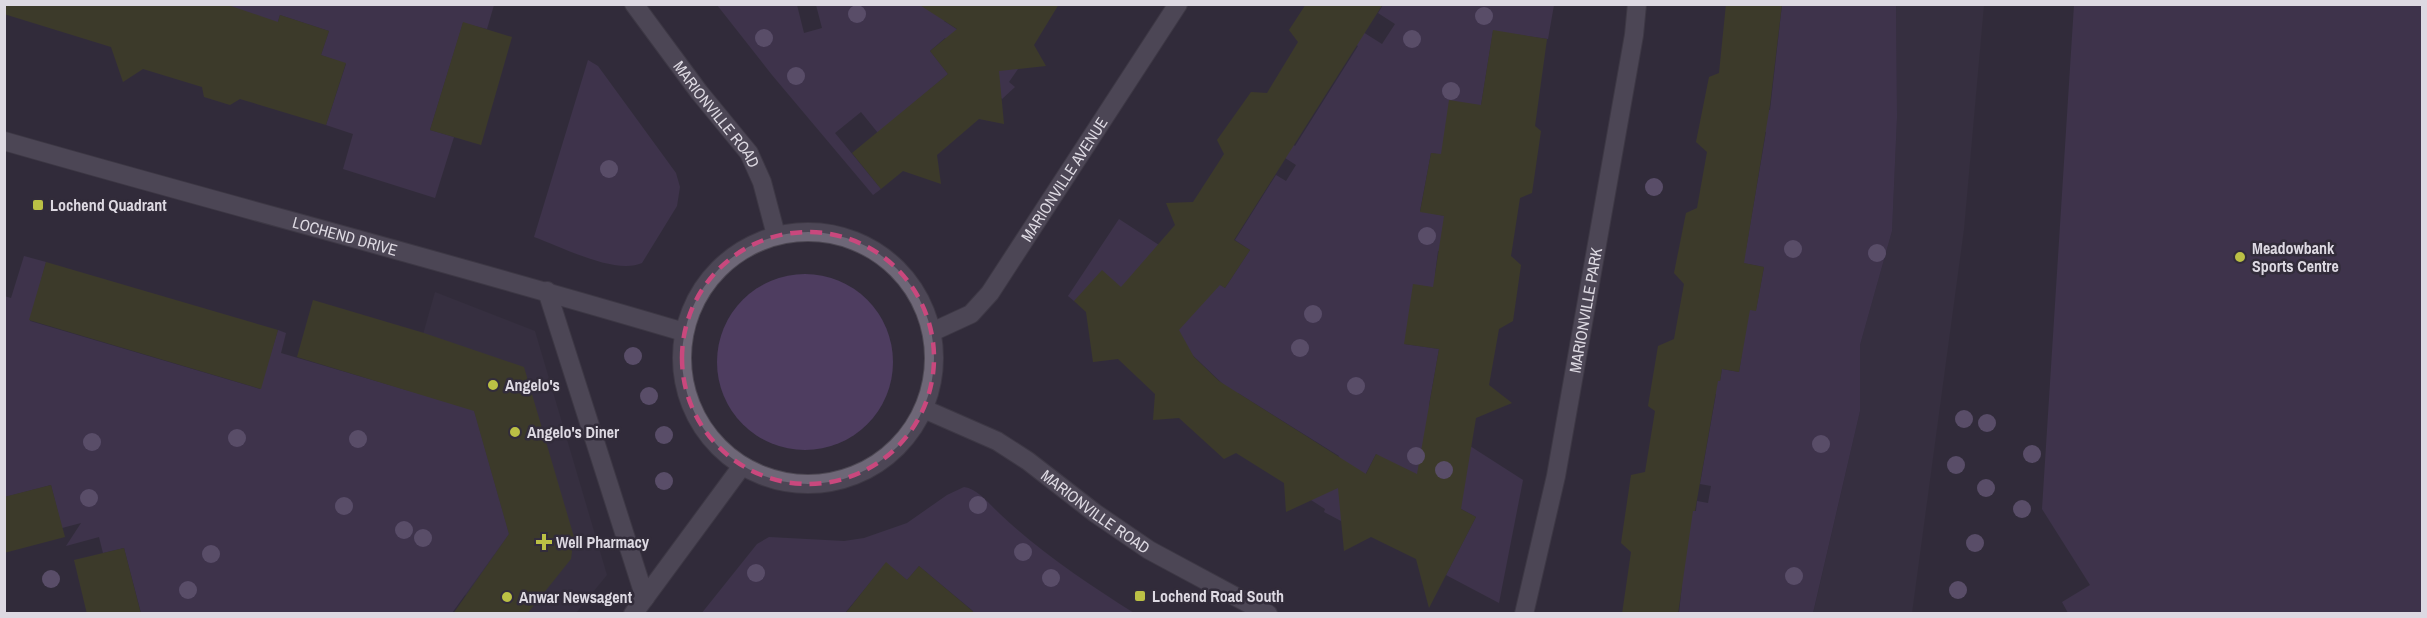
<svg xmlns="http://www.w3.org/2000/svg" width="2427" height="618" font-family="'Archivo Narrow',sans-serif">
	<style>
		.built { fill: #3c3447 }
		.green { fill: #4e3d60 }
		.building { fill: #4a4c18 }
		.lines { fill: none; stroke-linecap: round; stroke-linejoin: round }
		.lane-casing { stroke: #4d4853; stroke-width: 20 }
		.street-casing { stroke: #4d4853; stroke-width: 20 }
		.secondary-casing { stroke: #4d4853; stroke-width: 20 }
		.lane { stroke: #6e6777; stroke-width: 18 }
		.street { stroke: #6e6777; stroke-width: 18 }
		.secondary { stroke: #6e6777; stroke-width: 18 }
		.tree { fill: #8975a1 }
		.marked { fill: none; stroke: #c9487d; stroke-width: 4.5; stroke-dasharray: 12 8; stroke-linejoin: round }
		.poi-dot { fill: #bbc045; stroke: #322c3a; stroke-width: 2 }
		.labels { text-anchor: middle; stroke-width: 5; stroke-linejoin: round; paint-order: stroke }
		.street-label { font-size: 16px; fill: #ddd9e2; stroke: #322c3a }
		.poi-label { font-size: 16px; font-weight: bold; fill: #ddd9e2; stroke: #322c3a; text-anchor: start }
	</style>
	<rect width="100%" height="100%" fill="#322c3a"/>
	<g class="built">
		<path d="M1896,5H1984L1964,229L1912,613L1813,614L1860,411V345L1892,231L1897,117Z"/>
		<path d="M435,292L535,331L607,575L576,613H492L392,547L365,468L407,391Z"/>
	</g>
	<g class="green">
		<path d="M225,5H494L487,29L463,23L430,130L454,137L435,198L343,169L353,134L326,125L346,64L321,55L329,31L280,15L272,40Z"/>
		<path d="M717,5H797L804,33L822,28L816,5H954L944,21L1018,69L1009,82L1015,87L1002,99L945,38L930,51L948,74L878,133L861,112L835,133L881,189L873,195L772,75Z"/>
		<path d="M1320,5L1382,44L1395,24L1378,13L1383,5H1554L1548,39L1493,31L1481,105L1469,160L1431,153L1420,211L1459,219L1454,254L1438,251L1435,274L1505,286L1404,344L1439,349L1429,405L1431,421L1523,480L1499,603L1446,575L1476,517L1454,505L1376,454L1341,521L1324,512L1325,509L1311,500L1339,456L1238,393L1211,437L1225,386L1121,287L1074,301L1068,296L1119,219L1225,288L1250,250L1235,240L1276,175L1286,181L1296,165L1240,129L1251,118L1295,146L1358,46L1314,17Z"/>
		<path d="M1782,5H1896L1897,117L1892,231L1860,345V411L1813,613H1679L1682,585L1640,502L1696,511L1697,501L1708,503L1711,486L1700,484L1716,394L1668,371L1720,381L1722,369L1739,372L1742,353L1734,307L1756,310L1764,267L1690,253L1746,249L1766,132L1712,122L1715,103L1770,110Z"/>
		<path d="M2074,5H2422V613H2068L2062,602L2090,585L2042,509Z"/>
		<path d="M588,60L598,66L676,173L680,187L677,206L642,263C615,275 562,247 534,237Z"/>
		<path d="M24,256L46,262L30,321L260,389L278,330L286,333L281,353L474,410L509,534L452,613H141L124,548L103,553L99,537L66,546L81,523L62,528L51,485L5,497L4,296L11,298Z"/>
		<circle cx="805" cy="362" r="88"/>
		<path d="M964,487C978,489 989,504 1000,514C1040,552 1088,584 1134,613H972L973,611L919,566L907,580L886,563L845,613L701,614L757,544L769,537L844,541L864,538L907,523L947,495Z"/>
	</g>
	<g class="building">
		<path d="M4,4H225L278,22L280,15L329,31L321,55L346,63L326,125L240,99L230,105L204,97L202,87L143,69L123,82L111,47L4,14Z"/>
		<path d="M918,4H1059L1034,45L1046,66L999,71L1004,124L979,119L937,155L941,184L903,171L881,189L852,153L948,74L930,51L957,29Z"/>
		<path d="M1306,4H1383L1234,240L1250,250L1225,288L1220,285L1179,330L1194,357L1219,381L1366,474L1376,454L1417,474L1439,349L1404,344L1413,284L1433,287L1444,216L1420,212L1431,153L1441,154L1449,100L1481,105L1493,30L1547,39L1535,126L1541,131L1532,193L1520,198L1511,256L1521,265L1513,321L1499,329L1489,385L1512,403L1476,418L1461,509L1476,517L1429,608L1416,559L1371,537L1344,551L1338,488L1286,512L1284,483L1236,453L1224,459L1179,418L1153,420L1155,394L1118,359L1093,362L1086,312L1074,301L1102,270L1121,287L1175,225L1166,203L1193,202L1224,154L1217,140L1251,92L1267,93L1298,42L1289,30Z"/>
		<path d="M1726,4H1782L1770,105L1744,263L1764,267L1756,311L1750,310L1739,372L1722,369L1720,381H1718L1695,511H1693L1678,614H1622L1631,552L1621,543L1631,475L1645,472L1655,411L1648,406L1658,346L1674,339L1684,284L1674,273L1686,213L1697,208L1707,152L1696,142L1709,77L1719,73Z"/>
		<path d="M463,22L512,37L481,145L430,130Z"/>
		<path d="M46,262L278,330L261,389L29,320Z"/>
		<path d="M313,300L424,333L524,367L574,537L571,559L527,614H453L509,534L474,411L297,357Z"/>
		<path d="M51,485L65,537L4,553V497Z"/>
		<path d="M124,548L141,614H87L74,560Z"/>
		<path d="M886,562L907,580L919,566L976,614H845Z"/>
	</g>
	<g class="lines">
		<defs>
			<path id="lane" d="M547,291L645,598"/>
			<g id="street">
				<path id="s1" d="M4,141C231,206 459,265 684,332"/>
				<path id="s2" d="M1524,614L1556,476L1634,35L1637,4"/>
			</g>
			<g id="secondary">
				<path id="s3" d="M634,4L699,92L749,153L762,182L776,235"/>
				<circle cx="808" cy="358" r="126"/>
				<path id="s4" d="M932,332L971,314L990,293L1178,4"/>
				<path id="s5" d="M924,409L997,441L1028,461L1095,513L1149,550L1268,614"/>
				<path d="M633,614L742,466"/>
			</g>
		</defs>
		<use href="#lane" class="lane-casing"/>
		<use href="#street" class="street-casing"/>
		<use href="#secondary" class="secondary-casing"/>
		<use href="#lane" class="lane"/>
		<use href="#street" class="street"/>
		<use href="#secondary" class="secondary"/>
	</g>
	<g class="tree">
		<circle cx="857" cy="14" r="9"/>
		<circle cx="1484" cy="16" r="9"/>
		<circle cx="764" cy="38" r="9"/>
		<circle cx="1412" cy="39" r="9"/>
		<circle cx="796" cy="76" r="9"/>
		<circle cx="1451" cy="91" r="9"/>
		<circle cx="609" cy="169" r="9"/>
		<circle cx="1654" cy="187" r="9"/>
		<circle cx="1427" cy="236" r="9"/>
		<circle cx="1793" cy="249" r="9"/>
		<circle cx="1877" cy="253" r="9"/>
		<circle cx="1313" cy="314" r="9"/>
		<circle cx="1300" cy="348" r="9"/>
		<circle cx="633" cy="356" r="9"/>
		<circle cx="1356" cy="386" r="9"/>
		<circle cx="649" cy="396" r="9"/>
		<circle cx="1964" cy="419" r="9"/>
		<circle cx="1987" cy="423" r="9"/>
		<circle cx="664" cy="435" r="9"/>
		<circle cx="237" cy="438" r="9"/>
		<circle cx="358" cy="439" r="9"/>
		<circle cx="92" cy="442" r="9"/>
		<circle cx="1821" cy="444" r="9"/>
		<circle cx="2032" cy="454" r="9"/>
		<circle cx="1416" cy="456" r="9"/>
		<circle cx="1956" cy="465" r="9"/>
		<circle cx="1444" cy="470" r="9"/>
		<circle cx="664" cy="481" r="9"/>
		<circle cx="1986" cy="488" r="9"/>
		<circle cx="89" cy="498" r="9"/>
		<circle cx="978" cy="505" r="9"/>
		<circle cx="344" cy="506" r="9"/>
		<circle cx="2022" cy="509" r="9"/>
		<circle cx="404" cy="530" r="9"/>
		<circle cx="423" cy="538" r="9"/>
		<circle cx="1975" cy="543" r="9"/>
		<circle cx="1023" cy="552" r="9"/>
		<circle cx="211" cy="554" r="9"/>
		<circle cx="756" cy="573" r="9"/>
		<circle cx="1794" cy="576" r="9"/>
		<circle cx="1051" cy="578" r="9"/>
		<circle cx="51" cy="579" r="9"/>
		<circle cx="188" cy="590" r="9"/>
		<circle cx="1958" cy="590" r="9"/>
	</g>
	<path d="M0 0H2427V618H0ZM682 358a126 126 0 1 1 252 0a126 126 0 1 1-252 0Z" fill="#322c3a" fill-opacity=".55" fill-rule="evenodd"/>
	<path class="marked" d="M682 358a126 126 0 1 1 252 0a126 126 0 1 1-252 0Z"/>
	<g class="poi-dot">
		<rect x="32" y="199" width="12" height="12" rx="3"/>
		<circle cx="2240" cy="257" r="6"/>
		<circle cx="493" cy="385" r="6"/>
		<circle cx="515" cy="432" r="6"/>
		<path d="M541 533h6v6h6v6h-6v6h-6v-6h-6v-6h6z"/>
		<rect x="1134" y="590" width="12" height="12" rx="3"/>
		<circle cx="507" cy="597" r="6"/>
	</g>
	<g class="labels">
		<g class="street-label">
			<text dy="6" stroke="none"><textPath href="#s3" startOffset="138">MARIONVILLE ROAD</textPath></text>
			<text dy="6" stroke="none"><textPath href="#s4" startOffset="207">MARIONVILLE AVENUE</textPath></text>
			<text dy="6" stroke="none"><textPath href="#s1" startOffset="354">LOCHEND DRIVE</textPath></text>
			<text dy="6" stroke="none"><textPath href="#s2" startOffset="310">MARIONVILLE PARK</textPath></text>
			<text dy="6" stroke="none"><textPath href="#s5" startOffset="201">MARIONVILLE ROAD</textPath></text>
		</g>
		<g class="poi-label">
			<text x="50" y="211">Lochend Quadrant</text>
			<text x="2252" y="254">Meadowbank<tspan x="2252" dy="18">Sports Centre</tspan></text>
			<text x="505" y="391">Angelo's</text>
			<text x="527" y="438">Angelo's Diner</text>
			<text x="556" y="548">Well Pharmacy</text>
			<text x="1152" y="602">Lochend Road South</text>
			<text x="519" y="603">Anwar Newsagent</text>
		</g>
	</g>
	<rect width="2427" height="618" fill="none" stroke="#ddd9e2" stroke-width="12"/>
</svg>
